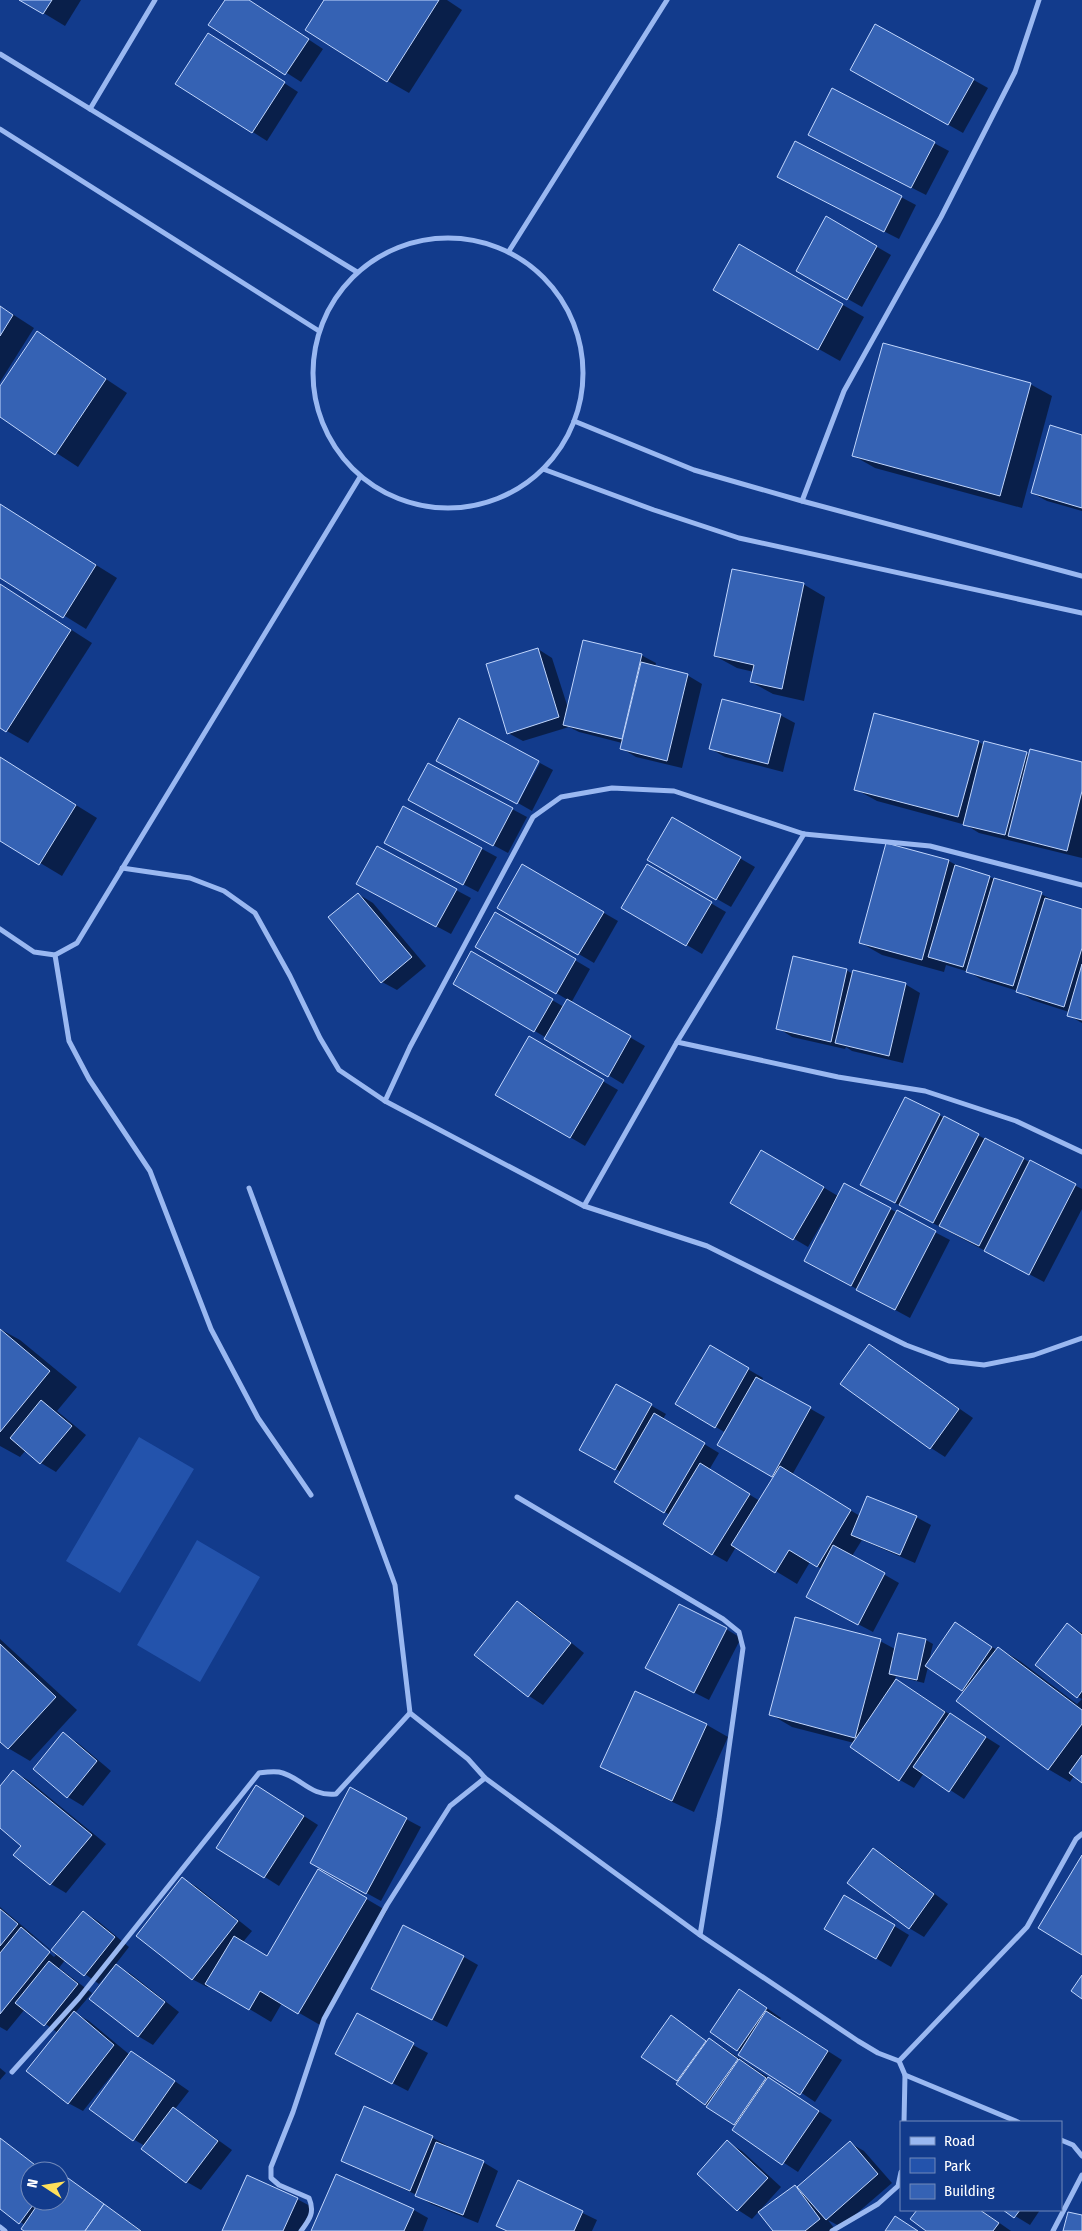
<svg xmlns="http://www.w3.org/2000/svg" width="1082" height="2231" font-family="'Fira Sans Condensed',sans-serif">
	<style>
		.green { fill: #2353ac }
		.shadow { fill: #0007; fill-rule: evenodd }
		.building { fill: #3562b4; stroke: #c1d6fd }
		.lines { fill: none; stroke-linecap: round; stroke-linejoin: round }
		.street { stroke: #9ab8f1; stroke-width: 5 }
	</style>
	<rect width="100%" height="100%" fill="#123b8c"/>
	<g class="green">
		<path d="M139,1437L194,1469L120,1593L66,1561Z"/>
		<path d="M197,1540L260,1577L200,1682L137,1645Z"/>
	</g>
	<g class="shadow">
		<path d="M22,0H81L65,26Z"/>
		<path d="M226,0H249L323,49L301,82L210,24Z"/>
		<path d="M326,0H447L462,10L409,93L388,81Z"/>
		<path d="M876,25L988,88L963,133L851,70Z"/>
		<path d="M223,43L298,92L267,141L177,84Z"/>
		<path d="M796,142L916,205L899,239L793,185Z"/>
		<path d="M824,143H934L949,151L926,195Z"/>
		<path d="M827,218L891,255L862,307L798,271Z"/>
		<path d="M740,246L864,317L840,361L714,290Z"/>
		<path d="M0,306L34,328L0,382Z"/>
		<path d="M37,333L127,393L78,467L0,416V388Z"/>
		<path d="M1030,384L1052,396L1022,508L875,468L854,456Z"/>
		<path d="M1082,436V511L1047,501L1032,493Z"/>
		<path d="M0,505L117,578L86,629L0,576Z"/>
		<path d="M0,584L92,643L28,743L0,727Z"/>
		<path d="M803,584L825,597L804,701L773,694L751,682L754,672L737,668L715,656Z"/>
		<path d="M538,649L552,658L568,708L641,655L656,663L655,667L687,675L702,684L682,768L636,757L621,748L622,743L579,732L569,727L523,741L508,733Z"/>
		<path d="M780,715L795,723L783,772L725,757L711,749Z"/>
		<path d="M979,742L984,745L1030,755L1082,763V858L979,833L966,825L877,801L855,789Z"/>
		<path d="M0,758L97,818L62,876L0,839Z"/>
		<path d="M540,763L553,770L532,811L518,803Z"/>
		<path d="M404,807L497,857L478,892L400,851Z"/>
		<path d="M424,808L512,809L527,817L508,853Z"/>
		<path d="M672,819L755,867L731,907L649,860Z"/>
		<path d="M887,844L949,861L961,868L1041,894L1057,902L1082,910V1023L1068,1015L1069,1012L1032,1000L1018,991L982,980L969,972L946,965L944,972L882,955L861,943Z"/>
		<path d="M523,866L618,921L594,963L499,907Z"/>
		<path d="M647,866L726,912L702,954L623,907Z"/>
		<path d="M456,890L471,898L451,934L372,892Z"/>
		<path d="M358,894L373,903L426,966L397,990L382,982Z"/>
		<path d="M495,913L590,969L571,1003L645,1046L623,1084L455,983L472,953L564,1007L568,1000L477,946Z"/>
		<path d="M846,970L853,974L905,984L920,993L903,1063L852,1051L846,1047L845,1049L792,1037L778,1028Z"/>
		<path d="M529,1038L618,1090L585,1146L497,1094Z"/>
		<path d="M906,1098L1082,1189V1209L1044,1282L861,1185Z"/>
		<path d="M762,1151L838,1196L844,1185L950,1240L910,1318L820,1269L824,1224L822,1223L808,1247L732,1202Z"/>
		<path d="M0,1329L20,1340L77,1387L57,1411L86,1435L56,1472L41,1463L26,1450L20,1457L0,1446Z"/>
		<path d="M869,1346L973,1418L945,1457L931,1448L842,1384Z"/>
		<path d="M710,1347L763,1378L761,1381L825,1417L792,1475L860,1516L916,1517L931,1525L915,1563L862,1540L852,1556L899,1583L873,1632L822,1605V1569L810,1562L797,1584L736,1547L727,1562L713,1554L670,1515L615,1482L621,1472L581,1449L617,1386L666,1414L663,1419L719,1453L709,1470L760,1501L775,1477L719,1445L726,1433L677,1404Z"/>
		<path d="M517,1603L532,1611L584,1653L543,1705L529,1696L476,1655Z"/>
		<path d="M955,1623L997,1650L998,1648L1020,1661L1077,1704L1082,1699L1078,1697L1067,1625L1082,1633V1782L1074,1776L1070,1782L1048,1769L965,1692L928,1667L924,1683L896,1676L893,1685L897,1681L1000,1746L964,1799L924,1773L914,1788L900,1780L854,1743L792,1727L770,1714L880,1641L895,1649L899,1634L926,1640L933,1644L929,1661Z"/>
		<path d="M726,1629L741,1638L709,1700L662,1676Z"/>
		<path d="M0,1639L77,1710L30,1761L8,1748L0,1740Z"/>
		<path d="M636,1693L707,1725L728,1737L694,1812L623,1779L602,1767Z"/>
		<path d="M63,1734L78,1743L111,1771L83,1806L68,1797L34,1769Z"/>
		<path d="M13,1772L28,1780L106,1844L66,1893L51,1884L15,1855L23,1845L0,1827V1788Z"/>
		<path d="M271,1795L318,1825L279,1886L218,1847Z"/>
		<path d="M406,1819L421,1827L381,1901L326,1871Z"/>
		<path d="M873,1850L888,1858L948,1904L924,1937L909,1928Z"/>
		<path d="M319,1871L387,1911L320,2025L282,2003L271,2022L209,1985L207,1987L192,1979L183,1879L197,1887L252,1931L243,1942L268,1957Z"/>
		<path d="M845,1896L909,1935L891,1967L826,1929Z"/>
		<path d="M0,1907L52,1951L83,1912L98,1921L129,1947L115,1965L131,1974L179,2012L153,2045L138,2036L114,1969L112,1968L99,1984L65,1960L59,1968L92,1993L75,2013L89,2021L130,2055L131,2052L146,2061L189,2091L175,2109L232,2150L201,2190L187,2182L145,2146L133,2139L121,2066L120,2065L83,2111L68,2103L58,2033L25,2009L7,2031L0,2027ZM33,1936L56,1955L54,1957L33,1939Z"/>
		<path d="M464,1957L478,1965L447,2027L388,1997Z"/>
		<path d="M754,1999L781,2018L779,2020L842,2060L815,2102L711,2032Z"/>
		<path d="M357,2015L428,2053L408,2091L352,2062Z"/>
		<path d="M671,2017L708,2042L709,2040L724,2048L832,2120L798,2172L734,2130L736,2126L708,2106L678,2084L679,2082L643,2056Z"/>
		<path d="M0,2068L6,2073L0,2080Z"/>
		<path d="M365,2108L433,2138L448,2146L447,2148L483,2162L498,2171L478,2223L431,2204L417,2195L342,2161Z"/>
		<path d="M0,2139L44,2171H30V2201H60L61,2174L142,2231H26L25,2225L0,2208Z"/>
		<path d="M727,2142L742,2151L781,2187L752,2219L738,2210Z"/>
		<path d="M850,2143L864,2151L892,2183L841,2227L828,2220L834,2228L830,2231H774L795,2186L798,2188Z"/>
		<path d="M519,2182L597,2220L592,2231H507Z"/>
		<path d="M297,2199L312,2207L301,2231H223Z"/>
		<path d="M414,2210L428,2218L423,2231H312Z"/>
		<path d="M919,2210H981L1011,2231H928L912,2219Z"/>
		<path d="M1005,2210H1040L1030,2225Z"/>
	</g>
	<g class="building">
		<path d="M19,0H52L43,14Z"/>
		<path d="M225,0H249L309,39L285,75L208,25Z"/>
		<path d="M324,0H439L387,82L305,30Z"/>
		<path d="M875,24L974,79L948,125L850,70Z"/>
		<path d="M208,33L285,82L252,133L175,84Z"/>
		<path d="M832,88L935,142L911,188L808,135Z"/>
		<path d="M795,141L902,196L884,232L777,177Z"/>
		<path d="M826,216L877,246L847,300L796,271Z"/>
		<path d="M739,244L843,304L818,350L713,290Z"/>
		<path d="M0,306L13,315L0,336Z"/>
		<path d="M37,331L106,379L55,455L0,417V386Z"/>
		<path d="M883,343L1031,383L1000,496L852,456Z"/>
		<path d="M1050,425L1082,435V508L1031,493Z"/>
		<path d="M0,504L96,565L63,618L0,578Z"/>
		<path d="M732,569L804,583L782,689L750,682L754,665L714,656Z"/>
		<path d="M0,584L71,630L6,732L0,728Z"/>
		<path d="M583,640L642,654L622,739L563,725Z"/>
		<path d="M538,648L559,717L507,734L486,664Z"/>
		<path d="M641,662L688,674L667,761L620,749Z"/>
		<path d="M722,699L781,714L768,764L709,749Z"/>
		<path d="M874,713L979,741L958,817L854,790Z"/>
		<path d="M459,718L539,761L517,804L436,761Z"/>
		<path d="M984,741L1027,752L1005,835L963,825Z"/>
		<path d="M1030,749L1082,762V791L1067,851L1008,836Z"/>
		<path d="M0,757L76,805L39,865L0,841Z"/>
		<path d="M428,763L513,808L493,846L408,800Z"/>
		<path d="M403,806L482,848L463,885L384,843Z"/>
		<path d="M672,817L741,857L716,900L647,860Z"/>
		<path d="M886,843L949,860L922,960L859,943Z"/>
		<path d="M377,846L457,889L436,927L356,884Z"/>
		<path d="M522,864L604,912L578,955L497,908Z"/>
		<path d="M647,864L712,902L686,946L621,908Z"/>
		<path d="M955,865L990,876L963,967L928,957Z"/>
		<path d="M994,878L1042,892L1013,986L966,972Z"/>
		<path d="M358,893L412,957L381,983L328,917Z"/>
		<path d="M1045,898L1082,909V948L1064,1007L1016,992Z"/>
		<path d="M495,912L576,959L556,994L475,947Z"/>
		<path d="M471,951L553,999L534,1032L453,984Z"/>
		<path d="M793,956L847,969L831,1042L776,1029Z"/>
		<path d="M1082,964V1020L1067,1016Z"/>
		<path d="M853,970L906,983L889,1056L835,1043Z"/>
		<path d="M567,999L631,1036L608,1077L544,1039Z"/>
		<path d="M529,1036L604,1080L570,1138L495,1095Z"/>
		<path d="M905,1097L940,1114L895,1203L860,1185Z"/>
		<path d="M944,1116L979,1134L933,1223L899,1205Z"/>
		<path d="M985,1138L1024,1158L979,1246L939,1226Z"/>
		<path d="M761,1150L824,1187L793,1240L730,1203Z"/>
		<path d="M1030,1160L1076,1184L1029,1275L984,1251Z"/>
		<path d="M844,1183L891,1208L851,1286L804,1261Z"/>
		<path d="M897,1210L936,1231L895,1310L856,1290Z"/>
		<path d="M0,1329L50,1371L0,1432Z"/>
		<path d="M869,1344L959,1409L930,1449L840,1384Z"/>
		<path d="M710,1345L749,1368L715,1428L675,1404Z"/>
		<path d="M756,1377L811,1407L772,1477L717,1445Z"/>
		<path d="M616,1384L652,1404L615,1470L579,1450Z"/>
		<path d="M41,1400L72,1426L40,1464L10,1438Z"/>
		<path d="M654,1413L705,1443L664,1513L614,1482Z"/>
		<path d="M700,1463L750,1494L712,1555L663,1524Z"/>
		<path d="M780,1466L851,1510L817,1567L789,1550L775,1573L731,1545Z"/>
		<path d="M867,1496L917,1516L900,1555L851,1535Z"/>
		<path d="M833,1545L885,1573L858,1625L806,1597Z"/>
		<path d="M517,1601L571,1643L528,1697L474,1655Z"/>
		<path d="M679,1604L727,1628L694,1693L645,1668Z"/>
		<path d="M795,1617L881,1639L855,1738L769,1715Z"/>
		<path d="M955,1622L992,1647L962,1691L925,1666Z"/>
		<path d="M1067,1623L1082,1635V1691L1077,1698L1035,1665Z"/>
		<path d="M898,1633L926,1639L917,1680L889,1674Z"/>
		<path d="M0,1644L56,1697L8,1749L0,1742Z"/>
		<path d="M998,1647L1082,1710V1724L1048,1770L956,1701Z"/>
		<path d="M896,1679L945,1712L899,1781L850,1747Z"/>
		<path d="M635,1691L707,1724L672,1801L600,1767Z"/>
		<path d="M950,1713L986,1737L949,1792L913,1767Z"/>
		<path d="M63,1732L97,1761L67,1798L33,1769Z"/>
		<path d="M1082,1755V1783L1069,1773Z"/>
		<path d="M13,1770L92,1835L50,1885L13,1855L21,1846L0,1828V1786Z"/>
		<path d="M256,1785L304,1816L264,1878L216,1848Z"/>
		<path d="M350,1787L407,1818L366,1894L310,1863Z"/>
		<path d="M873,1848L934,1894L909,1929L847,1883Z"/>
		<path d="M1082,1855V1955L1038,1928Z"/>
		<path d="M318,1869L367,1898L298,2014L260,1991L249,2010L205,1984L234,1936L267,1956Z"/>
		<path d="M182,1877L238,1921L192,1980L136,1936Z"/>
		<path d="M844,1895L895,1925L876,1959L824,1929Z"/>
		<path d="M0,1909L18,1924L0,1946Z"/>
		<path d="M83,1911L115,1937L84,1976L51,1950Z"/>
		<path d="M403,1925L464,1956L432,2020L371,1989Z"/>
		<path d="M21,1927L50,1952L0,2014V1953Z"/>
		<path d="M49,1961L78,1984L44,2026L15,2003Z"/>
		<path d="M116,1964L165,2002L138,2037L89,1999Z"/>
		<path d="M1082,1975V1999L1071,1991Z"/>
		<path d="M739,1989L767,2008L737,2051L710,2032Z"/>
		<path d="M74,2011L114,2045L68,2104L26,2071Z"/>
		<path d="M766,2011L828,2051L800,2095L738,2055Z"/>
		<path d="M357,2013L414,2043L392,2084L335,2054Z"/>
		<path d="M671,2015L706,2041L677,2081L641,2057Z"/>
		<path d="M709,2038L738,2059L705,2105L676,2084Z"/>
		<path d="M131,2051L175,2081L133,2141L89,2109Z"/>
		<path d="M739,2059L766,2078L734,2125L706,2107Z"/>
		<path d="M768,2077L819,2111L782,2165L732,2130Z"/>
		<path d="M364,2106L433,2136L410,2191L341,2161Z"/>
		<path d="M173,2107L218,2141L186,2183L141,2149Z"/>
		<path d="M0,2138L43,2171H30V2201H36L19,2224L0,2209Z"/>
		<path d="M727,2140L768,2178L737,2211L697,2174Z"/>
		<path d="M850,2141L878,2174L826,2220L797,2187Z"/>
		<path d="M436,2142L484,2161L463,2215L415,2196Z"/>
		<path d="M61,2173L104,2204L85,2231H24L21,2229L40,2201H60Z"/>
		<path d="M336,2174L414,2209L404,2231H311Z"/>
		<path d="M247,2175L298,2198L283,2231H222Z"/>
		<path d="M518,2180L583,2211L574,2231H507L496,2226Z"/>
		<path d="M795,2185L820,2219L805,2231H773L758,2212Z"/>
		<path d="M104,2204L141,2231H85Z"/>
		<path d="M917,2210H980L999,2223L993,2231H926L910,2219Z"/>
		<path d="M1003,2210H1020L1014,2218Z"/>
		<path d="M1068,2212L1082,2215V2231H1063Z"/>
		<path d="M895,2216L918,2231H885Z"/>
	</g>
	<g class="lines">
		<g class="street">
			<path d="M0,54L357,272"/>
			<path d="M90,109L155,0"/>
			<path d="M0,129L319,331"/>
			<circle cx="448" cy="373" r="135"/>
			<path d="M509,251L667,0"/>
			<path d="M574,421L694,470L802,501L1082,576"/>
			<path d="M543,469L654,510L739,538L1082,613"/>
			<path d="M802,501L844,391L941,217L1015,72L1039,0"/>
			<path d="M122,868L190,878L224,891L255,913L290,976L320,1038L339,1070L385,1101L584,1206L707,1246L906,1345L949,1361L984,1365L1034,1355L1082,1338"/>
			<path d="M0,929L34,952L55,955L77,943L360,477"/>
			<path d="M55,955L69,1041L89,1079L150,1171L211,1329L258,1418L311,1495"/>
			<path d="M677,1042L838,1077L925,1091L1016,1121L1082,1152"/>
			<path d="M385,1101L410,1047L533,817L561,797L612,788L674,791L804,834L930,846L1082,885"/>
			<path d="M249,1188L395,1585L410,1713L468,1759L485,1778L700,1935L858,2041L878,2053L899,2061"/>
			<path d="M584,1206L677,1042L804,834"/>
			<path d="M517,1497L723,1619L739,1632L743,1648L719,1819L700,1935"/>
			<path d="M12,2072L79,1998L259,1773C266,1772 272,1771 279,1772C300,1776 310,1797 336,1794L410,1713"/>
			<path d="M905,2075L1018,2122"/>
			<path d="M904,2122L905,2075L899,2061L1027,1927L1076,1839L1082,1834"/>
			<path d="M1061,2140L1073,2145L1082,2156"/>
			<path d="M0,2227L5,2231"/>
			<path d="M301,2231C310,2219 315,2212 309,2198L279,2185L271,2178V2167L293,2112L324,2019L387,1905L450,1806L485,1778"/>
			<path d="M832,2231L878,2204L898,2186L901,2172"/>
			<path d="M1053,2231L1082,2175"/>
		</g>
	</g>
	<rect x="900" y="2121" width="162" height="90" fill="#123b8c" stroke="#7189ba"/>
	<rect x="910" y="2137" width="25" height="8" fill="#9ab8f1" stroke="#7189ba"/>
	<text x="944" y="2146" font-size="15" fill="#ffffff">Road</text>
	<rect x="910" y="2158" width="25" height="15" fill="#2353ac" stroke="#7189ba"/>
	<text x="944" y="2171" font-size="15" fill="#ffffff">Park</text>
	<rect x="910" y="2184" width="25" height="15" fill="#3562b4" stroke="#7189ba"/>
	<text x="944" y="2196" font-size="15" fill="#ffffff">Building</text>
	<g transform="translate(45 2186) rotate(282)"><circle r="24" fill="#123b8c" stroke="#7189ba"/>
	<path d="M0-4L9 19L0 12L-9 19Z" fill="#ffe05a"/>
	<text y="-8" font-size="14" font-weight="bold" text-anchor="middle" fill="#ffffff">N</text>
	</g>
</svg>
